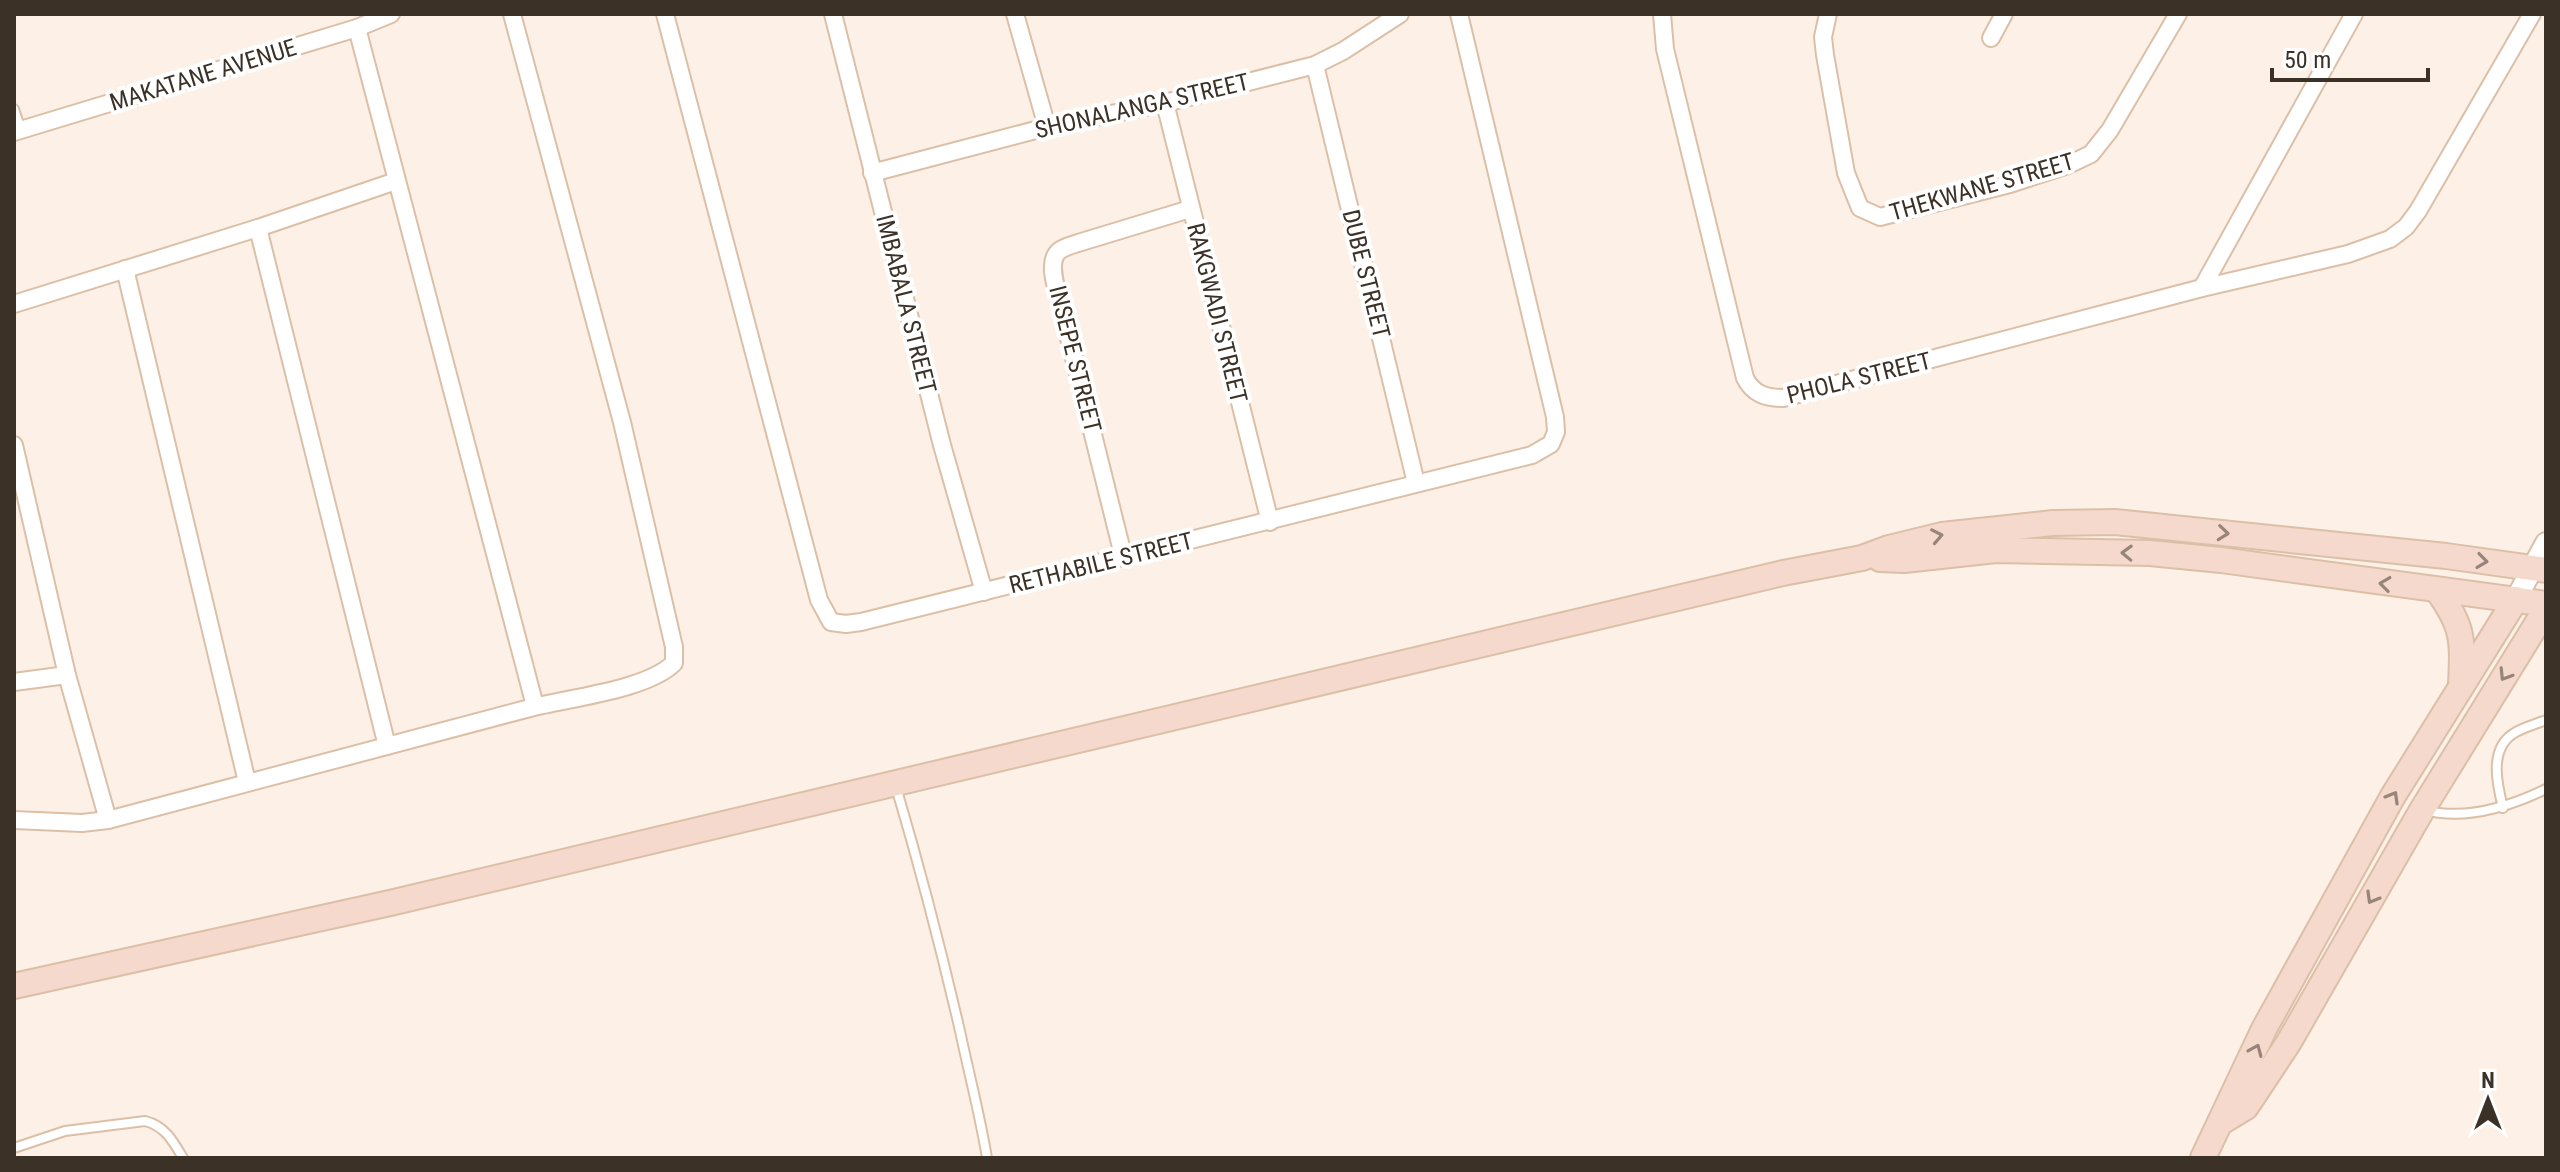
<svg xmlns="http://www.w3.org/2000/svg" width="2560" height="1172" font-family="'Roboto Condensed',sans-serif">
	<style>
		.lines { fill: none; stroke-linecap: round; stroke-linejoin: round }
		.service-casing { stroke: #dbbfa7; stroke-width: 12 }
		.minor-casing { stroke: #dbbfa7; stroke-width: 20 }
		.tertiary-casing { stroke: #dbbfa7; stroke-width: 24 }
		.secondary-casing { stroke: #dbbfa7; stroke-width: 28 }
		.service { stroke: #fff; stroke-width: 8 }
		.minor { stroke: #fff; stroke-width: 16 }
		.tertiary { stroke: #fff; stroke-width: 20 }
		.secondary { stroke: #f4d9cc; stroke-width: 24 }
		.oneway { stroke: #98857a }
		.labels { text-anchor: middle; stroke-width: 8; stroke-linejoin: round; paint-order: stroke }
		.street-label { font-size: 24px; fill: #3c3127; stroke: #fff }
	</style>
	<rect width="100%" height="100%" fill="#fdf1e7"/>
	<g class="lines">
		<defs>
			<g id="service">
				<path d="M14,109L21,130"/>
				<path d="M896,787C920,868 941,949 960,1031C969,1074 980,1115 987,1158"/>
				<path d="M2503,808C2497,784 2488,747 2516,732C2525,727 2536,724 2546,720"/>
				<path d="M2424,810C2465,821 2509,807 2546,789"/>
				<path d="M14,1148L65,1131L145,1121C165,1126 173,1141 183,1158"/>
			</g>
			<g id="minor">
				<path d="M665,14L819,600L831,622L846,624L861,622L1532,455L1551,444L1556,432L1555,417L1459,14"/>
				<path d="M833,14L942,445L984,592"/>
				<path d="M1015,14L1047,127"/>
				<path d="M1662,14L1665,49L1745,378C1753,394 1766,398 1783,398L2202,288L2348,254L2390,239L2406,227L2418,211L2532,14"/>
				<path d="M1828,14L1823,37L1825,55L1846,173L1860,208L1880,217L2010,184L2068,165L2091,154L2110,130L2178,14"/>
				<path d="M357,28L535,706"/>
				<path d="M1991,38L2004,14"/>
				<path d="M1315,65L1416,483"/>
				<path d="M1165,103L1270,522"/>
				<path d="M14,132L357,28L391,14"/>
				<path d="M872,173L1047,127L1165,103L1315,65L1343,51L1400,14"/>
				<path d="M258,228L387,746"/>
				<path d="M125,269L247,782"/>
				<path d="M2202,288L2354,14"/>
				<path d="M14,304L258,228L396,181"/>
				<path d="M14,445L67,675L108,820"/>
				<path d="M1123,555L1062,310C1059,295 1045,263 1059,251C1064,247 1072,245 1078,243L1190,209"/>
				<path d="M14,682L67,675"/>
				<path d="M14,820L82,823L108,820C249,782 390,745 530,708C568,698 647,690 674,663V647L622,422L512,14"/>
			</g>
			<path id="tertiary" d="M2516,599L2546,543"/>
			<g id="secondary">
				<path d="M1880,559L1904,560L1996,550L2150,553L2221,560L2546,604"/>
				<path d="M2437,590C2464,627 2463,640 2461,685"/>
				<path d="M14,986L390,903L1783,573L1862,558L1889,548L1942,535L2053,523L2115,522L2446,556L2546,570"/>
				<path d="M2223,1121L2246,1107L2289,1042L2422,810L2546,609"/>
				<path d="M2203,1158L2264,1029L2393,796L2516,599"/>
			</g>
		</defs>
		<use href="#service" class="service-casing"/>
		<use href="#minor" class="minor-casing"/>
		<use href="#tertiary" class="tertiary-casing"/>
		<use href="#secondary" class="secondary-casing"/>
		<use href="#service" class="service"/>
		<use href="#minor" class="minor"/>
		<use href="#tertiary" class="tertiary"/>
		<use href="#secondary" class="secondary"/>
	</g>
	<defs><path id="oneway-chevron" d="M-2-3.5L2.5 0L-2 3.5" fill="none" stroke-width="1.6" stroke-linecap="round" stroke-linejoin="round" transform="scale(2)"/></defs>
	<g class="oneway">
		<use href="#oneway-chevron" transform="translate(2223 533) rotate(6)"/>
		<use href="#oneway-chevron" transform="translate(1937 536) rotate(-11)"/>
		<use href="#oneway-chevron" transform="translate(2127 553) rotate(-178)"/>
		<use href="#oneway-chevron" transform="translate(2482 561) rotate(8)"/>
		<use href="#oneway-chevron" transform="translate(2385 584) rotate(-173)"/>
		<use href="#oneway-chevron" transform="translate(2505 675) rotate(122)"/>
		<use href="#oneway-chevron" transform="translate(2393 797) rotate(-60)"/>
		<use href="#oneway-chevron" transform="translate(2372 898) rotate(120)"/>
		<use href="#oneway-chevron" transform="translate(2256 1050) rotate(-67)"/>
	</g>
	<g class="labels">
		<g class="street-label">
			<text transform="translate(203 75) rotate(-17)" y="8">MAKATANE AVENUE</text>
			<text transform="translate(1142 106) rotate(-13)" y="8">SHONALANGA STREET</text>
			<text transform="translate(1982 187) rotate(-16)" y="8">THEKWANE STREET</text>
			<text transform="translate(1366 274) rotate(76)" y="8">DUBE STREET</text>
			<text transform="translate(906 304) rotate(76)" y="8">IMBABALA STREET</text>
			<text transform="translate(1217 313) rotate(76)" y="8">RAKGWADI STREET</text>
			<text transform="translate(1075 359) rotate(76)" y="8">INSEPE STREET</text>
			<text transform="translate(1859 378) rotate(-14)" y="8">PHOLA STREET</text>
			<text transform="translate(1101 563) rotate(-14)" y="8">RETHABILE STREET</text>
		</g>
	</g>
	<rect width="2560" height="1172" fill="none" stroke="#3c3127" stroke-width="32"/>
	<g transform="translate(2488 1100)" stroke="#ffffff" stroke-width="6" paint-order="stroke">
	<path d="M0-6L14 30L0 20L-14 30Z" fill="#3c3127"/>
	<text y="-12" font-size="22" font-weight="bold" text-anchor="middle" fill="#3c3127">N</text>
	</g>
	<path d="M2272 68v12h156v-12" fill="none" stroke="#3c3127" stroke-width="4"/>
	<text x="2284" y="68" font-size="24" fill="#3c3127" stroke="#ffffff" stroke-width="6" paint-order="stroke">50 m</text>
</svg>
